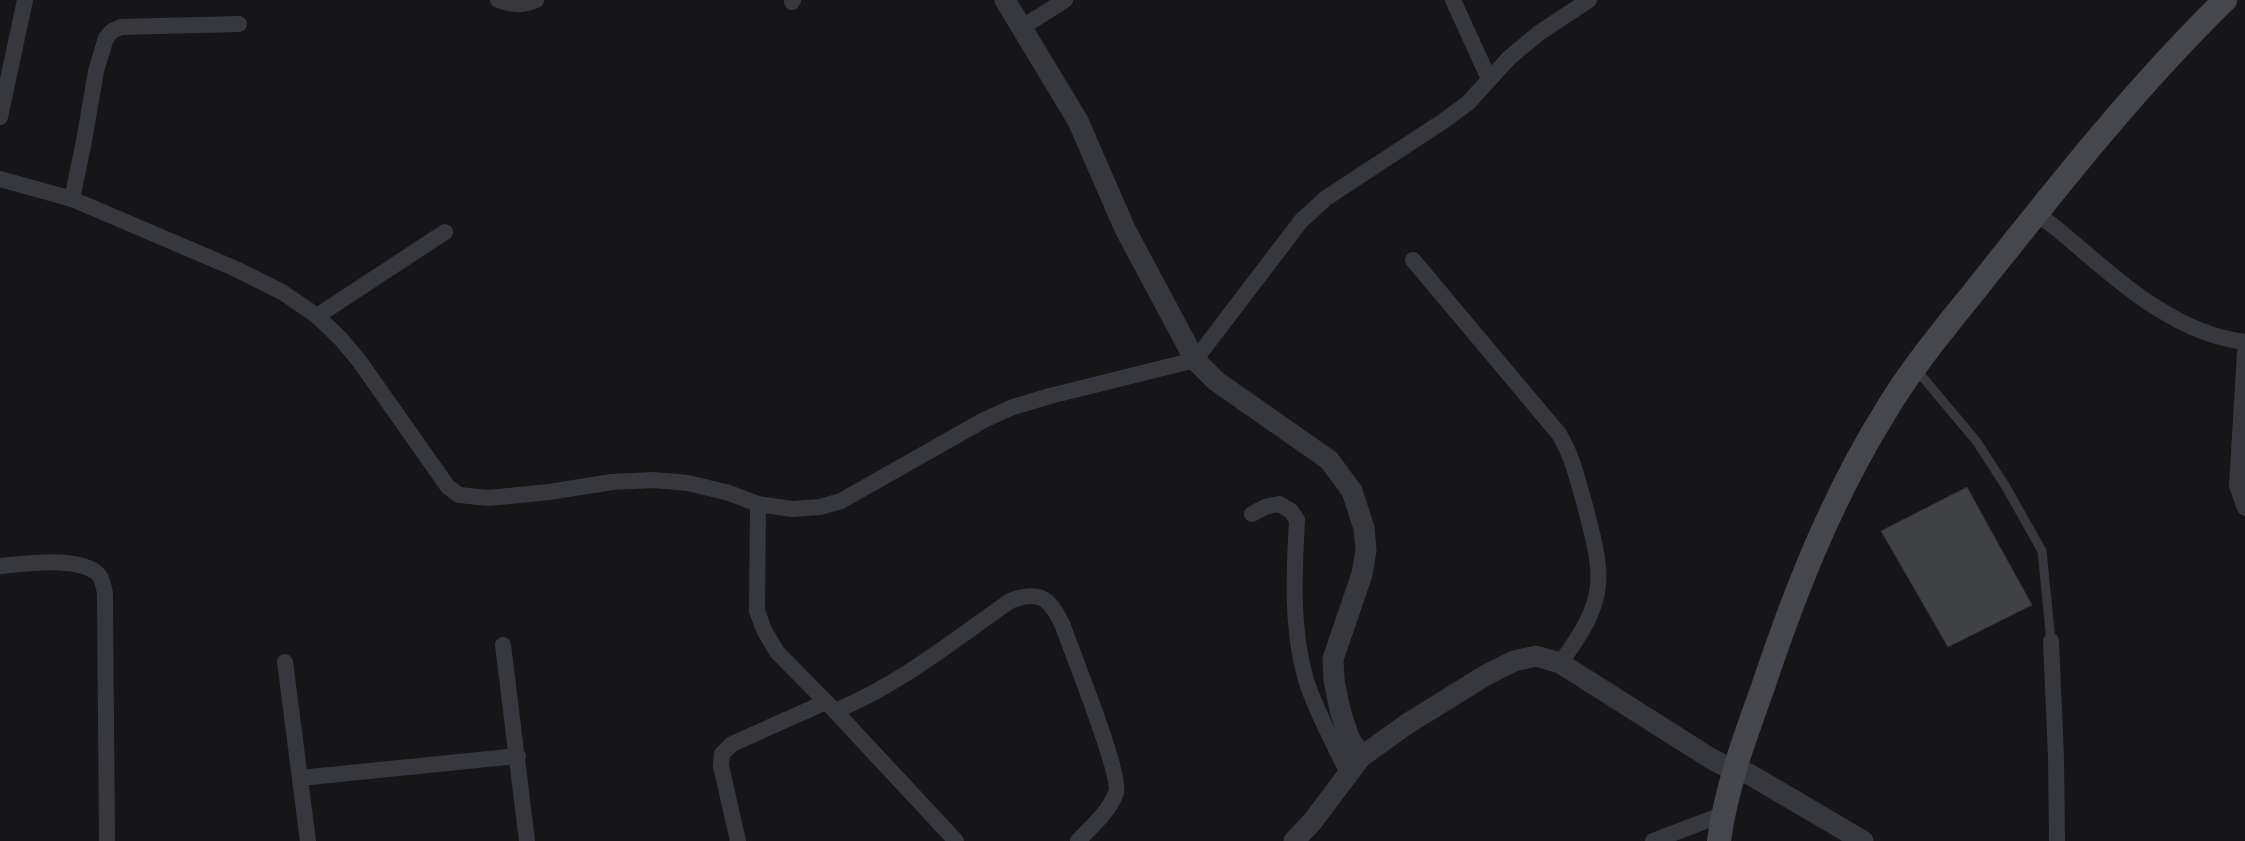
<svg xmlns="http://www.w3.org/2000/svg" width="2245" height="841" font-family="Mulish,sans-serif">
	<style>
		.building { fill: #404145; stroke: #303034 }
		.lines { fill: none; stroke-linecap: round; stroke-linejoin: round }
		.service { stroke: #37383d; stroke-width: 9 }
		.minor { stroke: #37383d; stroke-width: 16 }
		.tertiary { stroke: #37383d; stroke-width: 21 }
		.secondary { stroke: #45474d; stroke-width: 24 }
	</style>
	<rect width="100%" height="100%" fill="#161618"/>
	<path class="building" d="M1967,487L2032,605L1948,647L1881,531Z"/>
	<g class="lines">
		<path class="service" d="M1915,368L1977,442L2006,487L2042,551L2051,641"/>
		<g class="minor">
			<path d="M498,0C513,5 521,6 536,0"/>
			<path d="M1453,0L1489,79"/>
			<path d="M792,2L793,0"/>
			<path d="M1021,28L1065,0"/>
			<path d="M0,117L25,0"/>
			<path d="M0,179L72,199L236,269L282,292L317,316L341,339L360,362L448,487L459,495L489,498L549,492L612,482L653,480L688,483L729,493L758,504L792,509L820,507L841,501L984,420L1013,407L1050,396L1195,360L1301,221L1326,198L1442,122L1468,103L1509,58L1539,33L1589,0"/>
			<path d="M72,199L84,141L96,71L106,38L112,31L121,27L239,24"/>
			<path d="M2036,214L2051,224C2109,271 2168,333 2245,342"/>
			<path d="M1413,260L1559,434C1572,455 1577,478 1584,502C1604,577 1609,598 1560,663"/>
			<path d="M317,316L445,232"/>
			<path d="M2245,352L2237,486L2245,508"/>
			<path d="M758,504L757,611L764,630L777,652L835,711L956,841"/>
			<path d="M1252,514L1265,507L1279,504L1291,511L1297,520C1294,574 1291,628 1306,680C1316,712 1334,743 1348,774"/>
			<path d="M0,566C24,564 81,555 99,575C102,579 104,588 105,593L107,841"/>
			<path d="M2051,641L2056,758L2057,841"/>
			<path d="M503,645L527,841"/>
			<path d="M285,662L308,841"/>
			<path d="M835,711C899,685 954,640 1010,601C1041,589 1050,599 1063,626C1072,653 1122,774 1116,793C1109,812 1091,827 1078,841"/>
			<path d="M300,778L518,756"/>
			<path d="M738,841L721,766L722,754L732,744L826,702"/>
			<path d="M1653,841L1724,814"/>
		</g>
		<g class="tertiary">
			<path d="M1005,0L1078,121L1125,229L1195,360L1216,381L1329,460L1352,491L1364,528L1366,550L1362,574L1333,659L1334,680L1340,710L1349,738L1361,757"/>
			<path d="M1294,841L1312,822L1361,757L1407,724L1486,675L1514,661L1536,656L1560,663L1710,758L1734,771L1749,774L1863,841"/>
		</g>
		<path class="secondary" d="M1719,841C1726,788 1745,737 1763,687C1795,591 1833,495 1887,409C1917,359 1957,314 1992,269C2066,176 2140,83 2225,0"/>
	</g>
</svg>
